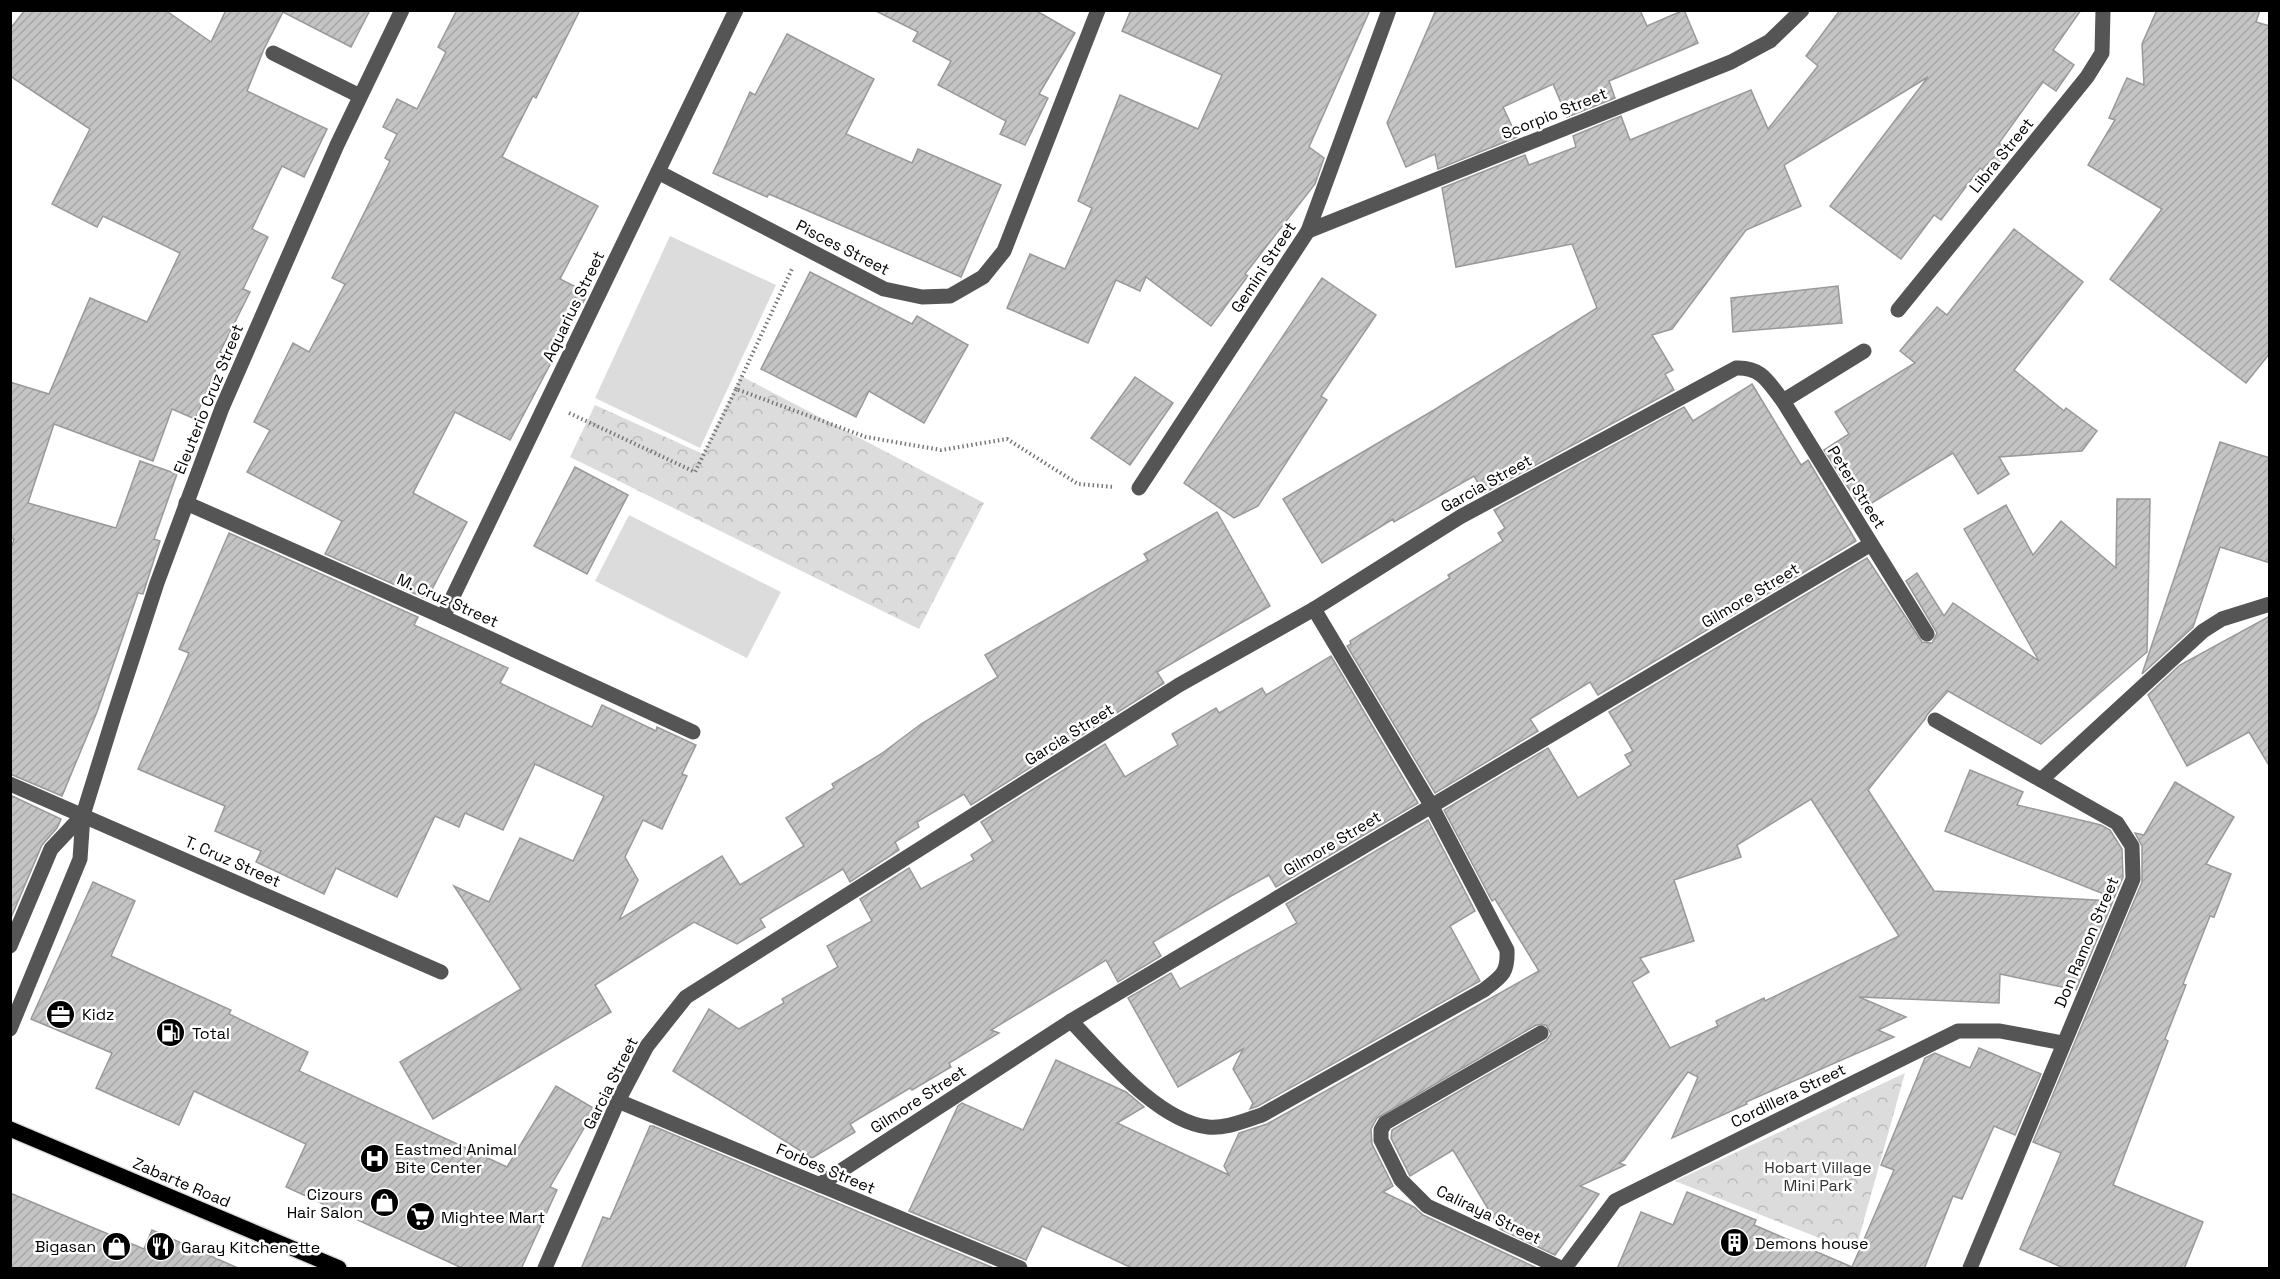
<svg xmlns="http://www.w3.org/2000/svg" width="2280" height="1279" font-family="'Space Grotesk',sans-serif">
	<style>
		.park { fill: url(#park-crowns) }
		.pitch { fill: #dcdcdc }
		.building { fill: url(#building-hatch); stroke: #999; stroke-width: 1.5; fill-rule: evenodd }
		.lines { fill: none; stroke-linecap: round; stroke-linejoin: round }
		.major-casing { stroke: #dbdbdb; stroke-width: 18 }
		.path { stroke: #777; stroke-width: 4; stroke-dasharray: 1.5 3; stroke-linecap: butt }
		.minor { stroke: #555; stroke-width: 15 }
		.major { stroke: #000; stroke-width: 15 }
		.labels { text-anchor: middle; stroke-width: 5; stroke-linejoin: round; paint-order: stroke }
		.street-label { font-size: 16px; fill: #000; stroke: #fff }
		.poi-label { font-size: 16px; fill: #000; stroke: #fff; text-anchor: start }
		.park-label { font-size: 16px; fill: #333; stroke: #fff }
	</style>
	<defs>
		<pattern id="park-crowns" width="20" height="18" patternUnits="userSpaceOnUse" patternTransform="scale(1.5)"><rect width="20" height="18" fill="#dcdcdc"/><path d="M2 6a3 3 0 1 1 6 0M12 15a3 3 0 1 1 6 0" fill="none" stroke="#bbb"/></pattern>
		<pattern id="building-hatch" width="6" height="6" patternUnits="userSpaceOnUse" patternTransform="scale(1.5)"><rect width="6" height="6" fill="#c4c4c4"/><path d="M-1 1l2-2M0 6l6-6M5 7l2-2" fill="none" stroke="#a7a7a7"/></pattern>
	</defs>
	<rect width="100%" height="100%" fill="#fff"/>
	<g class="park">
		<path d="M741,376L984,503L919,629L570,457L595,405L703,454Z"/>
		<path d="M1905,1073L1855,1252L1675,1181Z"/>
	</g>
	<g class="pitch">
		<path d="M670,236L776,285L700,448L595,398Z"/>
		<path d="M629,515L781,592L747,658L595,581Z"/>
	</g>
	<g class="building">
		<path d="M25,10H165L211,42L226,10H370L351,47L283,12L264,49L247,91L327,129L304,177L282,166L252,229L268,237L243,289L250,292L220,352L223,353L195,419L172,409L153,461L54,424L28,503L116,528L140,461L177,474L154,539L160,541L143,594L138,593L97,712L62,796L10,774V552L14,539L10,538V382L49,394L90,298L147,322L180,253L103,216L97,227L52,204L90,129L10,76V29Z"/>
		<path d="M457,10H580L536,98L533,96L502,157L598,206L560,279L588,293L510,440L455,412L413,493L467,522L427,599L325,554L342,521L247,472L270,430L254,422L293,343L309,352L345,284L332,278L390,161L385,158L397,134L383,127L397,99L417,109L446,52L438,47Z"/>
		<path d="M874,10H1035L1075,33L1039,94L1048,98L1025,145L1000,134L1006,121L938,85L951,61L913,41L918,32Z"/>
		<path d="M1131,10H1370L1309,147L1324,158L1315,184L1245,274L1248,276L1211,326L1146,277L1140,291L1116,280L1088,343L1007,308L1030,254L1065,269L1092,208L1078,201L1120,95L1198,129L1222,75L1122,31Z"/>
		<path d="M1436,10H1640L1647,26L1684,10L1698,43L1609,81L1615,98L1567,117L1553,84L1503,107L1517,137L1438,169L1435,154L1406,167L1387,123Z"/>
		<path d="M1840,10H2081L2053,50L2074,65L2056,91L2043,82L1999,143L2009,151L1990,176L1980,168L1941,220L1934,215L1901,259L1830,206L1928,77L1784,165L1801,206L1746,230L1672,329L1652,335L1673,370L1665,374L1674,390L1484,493L1474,476L1394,522L1393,519L1322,563L1283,499L1434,410L1597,308L1572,244L1456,267L1442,188L1525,155L1529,165L1576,147L1573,136L1621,116L1630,140L1751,90L1768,129L1818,66L1806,56Z"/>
		<path d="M2157,10H2260L2256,22L2270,26V353L2246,383L2110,279L2162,209L2088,165L2115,120L2109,118L2127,78L2144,85L2142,44Z"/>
		<path d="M787,34L874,79L846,134L912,163L918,149L1001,185L961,277L769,194L767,197L713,173L750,92L755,95Z"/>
		<path d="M2014,229L2083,282L2014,370L2064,411L2066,408L2097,431L2082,451L1999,457L2009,474L1978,494L1953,453L1862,509L1824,450L1849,434L1835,412L1915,363L1900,351L1937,307L1947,315Z"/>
		<path d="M810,272L912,324L917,316L968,345L924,423L869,391L856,417L761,369Z"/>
		<path d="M1322,278L1376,315L1321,396L1327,400L1258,506L1234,518L1184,483Z"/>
		<path d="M1838,286L1842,323L1733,332L1731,298Z"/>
		<path d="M1135,377L1173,403L1130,465L1091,438Z"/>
		<path d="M1752,384L1801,465L1808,460L1856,541L1598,695L1590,682L1530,719L1538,731L1435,793L1347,646L1351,644L1350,641L1450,578L1448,575L1503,541L1498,533L1505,528L1494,510L1684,407L1693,421Z"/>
		<path d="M2220,442L2270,458V563L2220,547L2193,627L2142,674Z"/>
		<path d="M575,467L628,495L587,574L534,546Z"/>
		<path d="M2117,499H2150L2147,652L2041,744L1948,691L1927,715L1925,719L1868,790L1934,891L2113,901L2076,990L2000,974L1999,1003L1859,997L1906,1017L1878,1030L1894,1037L1746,1102L1747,1104L1672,1138L1698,1077L1688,1072L1624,1160L1619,1163L1625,1165L1580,1186L1599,1194L1555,1255L1500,1229L1453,1150L1410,1176L1391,1138L1392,1130L1546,1041L1551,1034L1546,1025H1536L1377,1118L1371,1129L1372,1144L1393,1186L1383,1192L1414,1207L1423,1215L1539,1269H1134L1042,1226L1026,1260L909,1211L958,1106L962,1103L1023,1130L1056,1060L1126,1092L1144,1107L1117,1123L1229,1175L1224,1166L1239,1133L1267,1124L1539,971L1495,899L1492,901L1444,810L1548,748L1578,798L1631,765L1625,755L1633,751L1609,712L1867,558L1922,642L1932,643L1937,633L1906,581L1917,573L1944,616L1953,603L2039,661L1964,529L2006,505L2033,555L2061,521L2116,568ZM1811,799L1899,936L1765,1001L1764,998L1716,1021L1718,1026L1670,1048L1632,982L1649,972L1640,958L1694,941L1674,880L1741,857L1737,845Z"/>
		<path d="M1217,512L1270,606L1157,672L1164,683L971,805L964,794L917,822L919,827L895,842L899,850L850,882L843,869L760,919L765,927L737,944L694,922L595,985L611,1012L433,1119L400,1062L521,989L454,886L489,902L520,838L573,861L604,796L535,764L503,830L465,813L459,827L435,816L397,897L336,868L324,894L256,862L261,851L215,831L225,806L138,769L189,653L179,649L229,533L418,617L414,625L508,668L500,683L592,727L602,705L656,731L657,727L696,745L682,774L687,776L662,829L643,820L625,857L638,880L619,920L722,856L740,885L804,846L786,818L834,788L832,784L881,754L921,724L998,677L985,655L1148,560L1144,554Z"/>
		<path d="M2270,616V767L2249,732L2187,766L2148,695L2180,665Z"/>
		<path d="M1331,656L1418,803L1276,887L1269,875L1231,896L1153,942L1161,956L1118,982L1106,960L991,1030L999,1033L949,1063L951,1067L912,1090L910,1088L850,1124L855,1132L812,1158L673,1071L709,1009L739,1029L784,1003L782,999L838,967L827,946L872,921L860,899L909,868L921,889L974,860L971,855L993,841L981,822L1105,744L1125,777L1178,745L1172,734L1216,708L1219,713L1262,688L1266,695Z"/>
		<path d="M1970,770L2023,792L2017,805L2101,825L2110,830L2122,849L2123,877L2114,898L1945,831Z"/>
		<path d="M2175,782L2234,817L2206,864L2231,874L2214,917L2210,916L2183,984L2186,985L2165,1039L2168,1041L2113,1185L2203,1222L2184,1269H2066L2020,1249L2061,1153L2033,1142L2142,882V846L2135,833L2144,835Z"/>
		<path d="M10,795L61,819L57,828L42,845L10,920Z"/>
		<path d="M1428,820L1475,911L1450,926L1480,981L1258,1106L1250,1109L1253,1103L1233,1069L1243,1049L1178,1087L1128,998L1171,973L1180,989L1297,923L1286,904Z"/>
		<path d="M93,882L135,901L111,956L231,1010L229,1014L308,1052L299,1071L507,1167L556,1086L595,1109L550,1187L557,1190L521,1269H464L286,1187L306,1144L194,1091L179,1125L96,1088L112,1053L31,1019Z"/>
		<path d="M1979,1048L2041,1074L2015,1135L1994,1126L1962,1199L1953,1196L1924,1269H1617L1641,1212L1673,1225L1687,1192L1756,1220L1754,1225L1852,1267L1894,1170L1881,1165L1925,1058L1935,1053L1970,1068Z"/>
		<path d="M650,1126H653L996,1269H581L603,1217L610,1219Z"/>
		<path d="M10,1193L144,1249L152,1230L240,1269H10Z"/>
	</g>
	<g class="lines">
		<defs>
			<path id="major" d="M10,1129L339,1268"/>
		</defs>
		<use href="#major" class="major-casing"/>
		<g class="path">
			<path d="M736,389L792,269"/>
			<path d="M569,413L695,472L736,389L866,437L941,450L1007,439L1078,484L1115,487"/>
		</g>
		<g class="minor">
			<path d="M273,53L360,96"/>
			<path d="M658,172L884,289L922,297L950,296L983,277L1004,251L1098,10"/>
			<path d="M1308,231L1731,62L1770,41L1802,10"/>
			<path d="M1898,310L2087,77L2102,53L2103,10"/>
			<path d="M1783,401L1864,351"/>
			<path d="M1139,488L1308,231L1389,10"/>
			<path d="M186,503L443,617L693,732"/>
			<path d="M443,617L736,10"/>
			<path d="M1935,720L2117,823L2132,846L2133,879L1970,1268"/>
			<path d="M2041,780L2203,631L2222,619L2270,604"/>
			<path d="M10,784L441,972"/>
			<path d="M10,946L51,849L83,815"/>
			<path d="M1071,1021C1105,1056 1157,1121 1208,1127C1226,1129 1245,1120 1262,1115L1484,990C1502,976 1508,973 1507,950L1431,805L1314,609"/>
			<path d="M10,1029L80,859L83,815L115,712L157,583L222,408L337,145L402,10"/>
			<path d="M1541,1033L1385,1123L1381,1130V1140L1401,1180L1427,1206L1561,1268"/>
			<path d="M618,1101L1020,1268"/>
			<path d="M819,1185L1071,1021L1871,544"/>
			<path d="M545,1268L618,1101L647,1046L686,997L1179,685L1314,609L1460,517L1736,368C1762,367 1768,382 1783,401L1927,634"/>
			<path d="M1565,1268L1615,1201L1958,1031H2000L2063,1043"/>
		</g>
		<use href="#major" class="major"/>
	</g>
	<defs>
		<symbol id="office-disc" viewBox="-11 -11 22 22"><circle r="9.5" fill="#000" stroke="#fff"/><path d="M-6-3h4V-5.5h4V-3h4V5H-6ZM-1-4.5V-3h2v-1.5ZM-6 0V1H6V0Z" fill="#fff"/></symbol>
		<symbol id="fuel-disc" viewBox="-11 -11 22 22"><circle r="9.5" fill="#000" stroke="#fff"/><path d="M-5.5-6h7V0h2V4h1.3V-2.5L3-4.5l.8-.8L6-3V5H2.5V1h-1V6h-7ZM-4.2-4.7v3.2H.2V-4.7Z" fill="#fff"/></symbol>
		<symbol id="hospital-disc" viewBox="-11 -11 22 22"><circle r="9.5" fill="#000" stroke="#fff"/><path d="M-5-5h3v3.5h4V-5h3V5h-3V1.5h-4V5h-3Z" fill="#fff"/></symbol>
		<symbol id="shop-disc" viewBox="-11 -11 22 22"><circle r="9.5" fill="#000" stroke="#fff"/><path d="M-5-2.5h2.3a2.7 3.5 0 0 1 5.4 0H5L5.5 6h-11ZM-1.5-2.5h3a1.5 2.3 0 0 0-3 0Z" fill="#fff"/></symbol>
		<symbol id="supermarket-disc" viewBox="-11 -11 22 22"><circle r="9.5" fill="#000" stroke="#fff"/><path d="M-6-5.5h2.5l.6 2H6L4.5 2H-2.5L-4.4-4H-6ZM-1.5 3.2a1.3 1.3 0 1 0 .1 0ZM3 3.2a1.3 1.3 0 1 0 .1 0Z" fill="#fff"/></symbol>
		<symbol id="building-disc" viewBox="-11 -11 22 22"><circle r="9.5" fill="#000" stroke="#fff"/><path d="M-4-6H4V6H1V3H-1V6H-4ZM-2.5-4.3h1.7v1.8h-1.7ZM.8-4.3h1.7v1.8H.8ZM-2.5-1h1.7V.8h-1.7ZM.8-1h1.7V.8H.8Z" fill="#fff"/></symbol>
		<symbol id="restaurant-disc" viewBox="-11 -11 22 22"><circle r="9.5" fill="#000" stroke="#fff"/><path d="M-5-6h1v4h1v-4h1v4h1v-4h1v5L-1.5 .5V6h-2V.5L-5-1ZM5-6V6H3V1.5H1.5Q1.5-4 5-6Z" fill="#fff"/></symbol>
	</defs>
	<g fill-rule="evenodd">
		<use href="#office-disc" x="44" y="998" width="33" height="33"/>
		<use href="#fuel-disc" x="154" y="1016" width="33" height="33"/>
		<use href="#hospital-disc" x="358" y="1142" width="33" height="33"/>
		<use href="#shop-disc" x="368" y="1186" width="33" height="33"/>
		<use href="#supermarket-disc" x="404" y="1200" width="33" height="33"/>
		<use href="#building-disc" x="1718" y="1226" width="33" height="33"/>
		<use href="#shop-disc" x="100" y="1230" width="33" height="33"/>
		<use href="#restaurant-disc" x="144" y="1230" width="33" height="33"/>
	</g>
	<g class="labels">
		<g class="street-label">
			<text transform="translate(1554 113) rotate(-22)" y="6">Scorpio Street</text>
			<text transform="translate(2001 155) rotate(-51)" y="6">Libra Street</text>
			<text transform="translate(843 247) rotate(27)" y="6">Pisces Street</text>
			<text transform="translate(1263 267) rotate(-57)" y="6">Gemini Street</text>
			<text transform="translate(573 306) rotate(-64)" y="6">Aquarius Street</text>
			<text transform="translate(208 399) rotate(-68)" y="6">Eleuterio Cruz Street</text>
			<text transform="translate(1486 483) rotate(-29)" y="6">Garcia Street</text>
			<text transform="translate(1857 487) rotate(58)" y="6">Peter Street</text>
			<text transform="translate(1750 595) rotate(-31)" y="6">Gilmore Street</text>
			<text transform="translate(448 600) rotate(24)" y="6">M. Cruz Street</text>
			<text transform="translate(1069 734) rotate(-32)" y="6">Garcia Street</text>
			<text transform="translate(1332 843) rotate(-31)" y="6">Gilmore Street</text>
			<text transform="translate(233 861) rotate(24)" y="6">T. Cruz Street</text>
			<text transform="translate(2086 942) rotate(-67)" y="6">Don Ramon Street</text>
			<text transform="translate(610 1083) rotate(-63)" y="6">Garcia Street</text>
			<text transform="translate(1788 1095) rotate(-26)" y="6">Cordillera Street</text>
			<text transform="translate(918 1099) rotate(-33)" y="6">Gilmore Street</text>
			<text transform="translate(826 1168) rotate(23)" y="6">Forbes Street</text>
			<text transform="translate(182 1182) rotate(23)" y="6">Zabarte Road</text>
			<text transform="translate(1489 1214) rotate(26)" y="6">Caliraya Street</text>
		</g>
		<g class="poi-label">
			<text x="82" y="1020">Kidz</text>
			<text x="192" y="1039">Total</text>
			<text x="395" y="1155">Eastmed Animal<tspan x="395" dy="18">Bite Center</tspan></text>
			<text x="363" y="1200" text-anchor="end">Cizours<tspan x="363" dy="18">Hair Salon</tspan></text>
			<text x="441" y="1223">Mightee Mart</text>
			<text x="1755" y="1249">Demons house</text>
			<text x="96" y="1252" text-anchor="end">Bigasan</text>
			<text x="181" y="1253">Garay Kitchenette</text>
		</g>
		<g class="park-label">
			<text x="1818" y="1173">Hobart Village<tspan x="1818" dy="18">Mini Park</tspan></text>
		</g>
	</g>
	<rect width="2280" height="1279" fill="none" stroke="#000000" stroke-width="24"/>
</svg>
